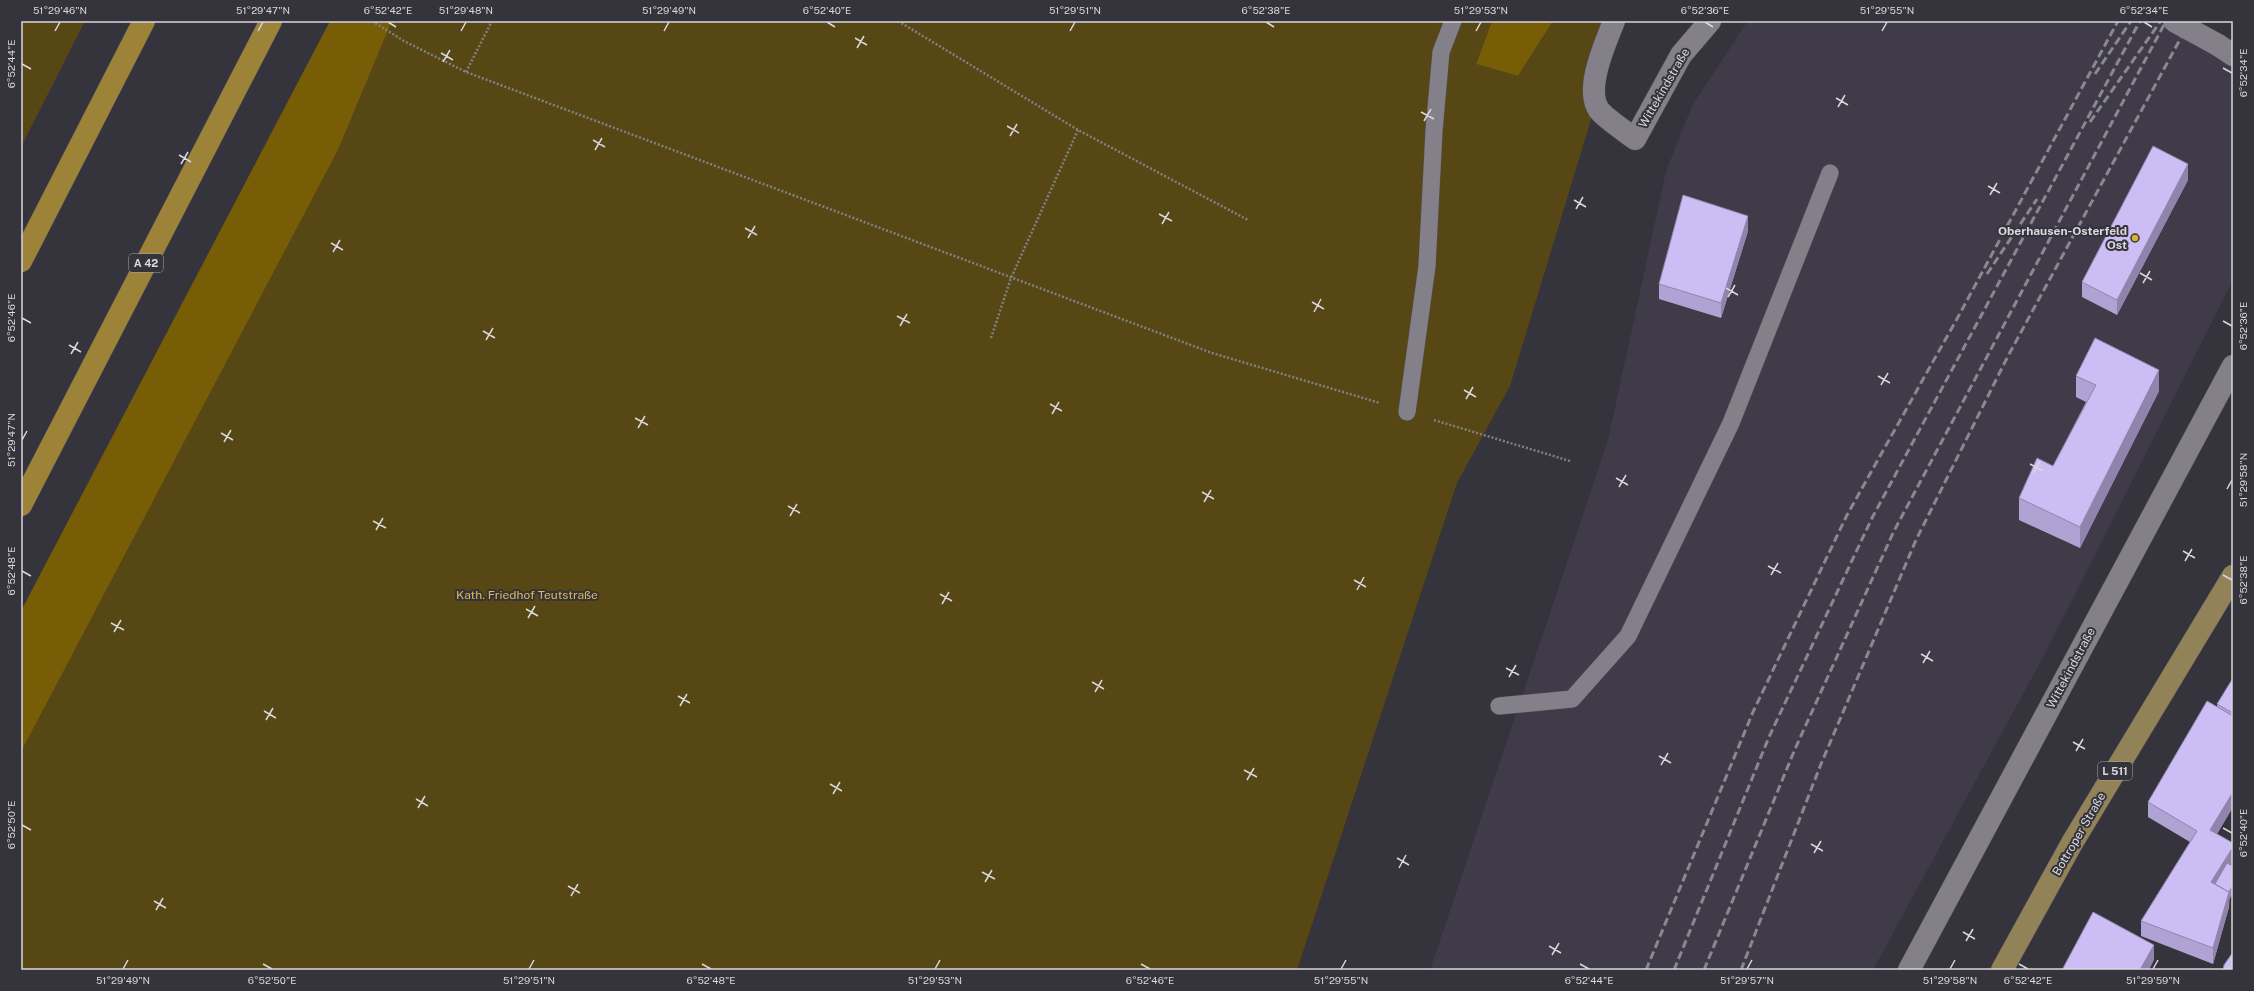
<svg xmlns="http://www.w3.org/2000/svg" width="2254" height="991" font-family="'Public Sans',sans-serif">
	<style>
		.built { fill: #3f3b49 }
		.green { fill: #574714 }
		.forest { fill: #775e06 }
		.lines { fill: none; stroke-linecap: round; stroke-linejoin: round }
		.lane-casing { stroke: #525056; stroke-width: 18 }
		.street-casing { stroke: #525056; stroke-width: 23 }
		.primary-casing { stroke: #525056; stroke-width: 23 }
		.highway-casing { stroke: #525056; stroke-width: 23 }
		.path { stroke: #818086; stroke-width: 2.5; stroke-dasharray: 2 2; stroke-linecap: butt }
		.lane { stroke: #83808a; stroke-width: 17 }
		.street { stroke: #83808a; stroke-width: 22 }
		.primary { stroke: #928258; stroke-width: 22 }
		.highway { stroke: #9c8337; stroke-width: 22 }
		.rail { stroke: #8a888f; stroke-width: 3; stroke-dasharray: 8 4; stroke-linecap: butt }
		.street-bridge-casing { stroke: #525056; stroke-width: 23; stroke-linecap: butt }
		.street-bridge { stroke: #83808a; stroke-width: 22 }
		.wall { fill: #b0a3d3 }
		.shaded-wall { fill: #9084ac }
		.building { fill: #cdbdf5; stroke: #9084ac }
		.ticks { fill: none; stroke: #d9d8dd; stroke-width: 1.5 }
		.poi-dot { fill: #dbb233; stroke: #35333b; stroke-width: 1.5 }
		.labels { text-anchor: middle; stroke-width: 4; stroke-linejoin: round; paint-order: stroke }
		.shield { fill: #35333b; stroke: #a8a6ac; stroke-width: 1 }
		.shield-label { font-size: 11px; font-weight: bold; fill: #d9d8dd }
		.street-label { font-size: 12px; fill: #d9d8dd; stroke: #35333b }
		.poi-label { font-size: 12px; font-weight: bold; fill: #d9d8dd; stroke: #35333b; text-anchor: end }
		.park-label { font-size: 12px; fill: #dfbb53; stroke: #35333b }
		.neatline { fill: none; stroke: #d9d8dd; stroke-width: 1.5 }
		.ticks-label { font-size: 10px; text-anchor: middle; fill: #d9d8dd }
	</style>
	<rect width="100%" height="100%" fill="#35333b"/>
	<path class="built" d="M1750,21H2164L2206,44L2233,68V280L2047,650L1873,970H1430L1608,440L1666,171L1692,106L1745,25Z"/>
	<g class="green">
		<path d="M21,21H85L21,147Z"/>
		<path d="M392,21H1492L1476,64L1518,76L1553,21H1621L1510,386L1457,483L1297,970H21V752L338,150Z"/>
	</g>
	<g class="forest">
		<path d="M330,21H392L338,150L21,752V611Z"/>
		<path d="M1492,21H1553L1518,76L1476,64Z"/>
	</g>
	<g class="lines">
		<defs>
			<g id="lane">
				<path d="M1407,412L1427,266L1434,131L1441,52L1453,21"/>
				<path d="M1499,706L1572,699L1628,636L1731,423L1830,173"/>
			</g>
			<g id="street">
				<path d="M1614,21C1606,42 1584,89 1599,110C1606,119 1625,131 1635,139L1681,55L1710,21"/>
				<path d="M2218,45L2233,55"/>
				<path d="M1909,970L2233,366"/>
			</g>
			<path id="primary" d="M2002,970L2072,843L2233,576"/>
			<g id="highway">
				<path d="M21,261L144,21"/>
				<path d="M21,505L271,21"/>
			</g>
		</defs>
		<use href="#lane" class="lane-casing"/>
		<use href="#street" class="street-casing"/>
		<use href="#primary" class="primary-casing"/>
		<use href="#highway" class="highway-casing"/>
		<g class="path">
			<path d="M372,21L404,41L466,72L1212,353L1380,403"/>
			<path d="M898,21L1078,130L1248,220"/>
			<path d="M466,72L492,21"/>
			<path d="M991,338L1011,278L1078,130"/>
			<path d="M1434,420L1570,461"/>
		</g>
		<use href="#lane" class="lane"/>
		<use href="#street" class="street"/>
		<use href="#primary" class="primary"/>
		<use href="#highway" class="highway"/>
		<g class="rail">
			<path d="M2095,74L2131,21"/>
			<path d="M2090,122L2160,22"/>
			<path d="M1987,274L2037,199"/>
			<path d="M1646,970L1753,712L1847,515L1958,317L2118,21"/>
			<path d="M1674,970L1769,737L1872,518L2140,21"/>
			<path d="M1704,970L1795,749L1894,531L2166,21"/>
			<path d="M1741,970L1821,764L1916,540L2008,356L2190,21"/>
		</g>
		<defs>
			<path id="street-bridge" d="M2174,21L2218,45"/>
		</defs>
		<use href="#street-bridge" class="street-bridge-casing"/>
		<use href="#street-bridge" class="street-bridge"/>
	</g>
	<g class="wall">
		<path d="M2188,180L2117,315L2082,297V282Z"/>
		<path d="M1748,231L1721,318L1659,299V284Z"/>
		<path d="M2076,376L2159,391L2080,548L2019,520V498L2053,466L2086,402L2076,397Z"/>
		<path d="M2233,678V807L2217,834L2233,843V862L2231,865L2229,907L2213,964L2141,936V921L2190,842L2148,817V802L2217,707V704Z"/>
	</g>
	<g class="shaded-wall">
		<path d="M2188,164V180L2117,315V300Z"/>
		<path d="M1748,216V231L1721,318V303Z"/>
		<path d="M2159,370V391L2080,548V527Z"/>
		<path d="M2233,792V807L2210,845V830Z"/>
		<path d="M2233,847V862L2215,892L2211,882Z"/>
		<path d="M2233,885V893L2229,900V907L2213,964V948L2225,897Z"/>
		<path d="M2154,945V960L2149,970H2140Z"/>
	</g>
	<g class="building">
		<path d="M2153,146L2188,164L2117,300L2082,282Z"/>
		<path d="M1683,195L1748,216L1721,303L1659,284Z"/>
		<path d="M2095,338L2159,370L2080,527L2019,498L2037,458L2053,466L2096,385L2076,376Z"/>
		<path d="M2233,678V713L2217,704Z"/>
		<path d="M2207,701L2233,716V792L2210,830L2233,843V847L2211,882L2229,892L2213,948L2141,921L2197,831L2148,802Z"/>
		<path d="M2227,863L2233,866V885L2229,892L2215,884Z"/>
		<path d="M2093,912L2154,945L2140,970H2062Z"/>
		<path d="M2233,952V970H2223L2224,965Z"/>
	</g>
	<path class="ticks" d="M388,22L396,27M827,22L835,27M1266,22L1274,27M1705,22L1713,27M2144,22L2152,27M55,31L60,22M258,31L263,22M461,31L466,22M664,31L669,22M1070,31L1075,22M1476,31L1481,22M1882,31L1887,22M855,38L867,45M857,48L864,36M441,53L453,60M443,62L450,50M22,64L31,69M2223,68L2232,73M1836,98L1848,105M1838,107L1845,95M1421,112L1434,119M1424,121L1431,109M1007,126L1019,133M1010,136L1017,124M593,140L605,147M595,150L602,138M179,155L191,162M181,164L188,152M1988,186L2000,193M1990,195L1997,183M1574,200L1586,207M1576,209L1583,197M1159,214L1172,221M1162,224L1169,212M745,228L757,235M748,238L755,226M331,243L343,250M333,252L340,240M2140,273L2152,280M2143,283L2150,271M1726,288L1738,295M1728,297L1735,285M1312,302L1324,309M1314,312L1321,299M897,316L910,323M22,318L31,323M2223,321L2232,326M900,326L907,314M483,331L495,338M486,340L493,328M69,345L81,352M71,354L78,342M1878,376L1890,383M1881,385L1888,373M1464,390L1476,397M1466,399L1473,387M1050,404L1062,411M1052,414L1059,402M635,418L648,425M638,428L645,416M221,433L233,440M22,440L27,431M224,442L231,430M2030,464L2043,471M2033,473L2040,461M1616,478L1628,485M1619,487L1626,475M2227,489L2232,480M1202,492L1214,499M1204,502L1211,490M788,506L800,513M790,516L797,504M373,521L386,528M376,530L383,518M2183,551L2195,558M2185,561L2192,549M1768,566L1781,573M22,571L31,576M1771,575L1778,563M2223,575L2232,580M1354,580L1366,587M1357,590L1364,577M940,594L952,601M942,604L949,592M526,609L538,616M528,618L535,606M111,623L124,630M114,632L121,620M1921,654L1933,661M1923,663L1930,651M1506,668L1519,675M1509,677L1516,665M1092,682L1104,689M1095,692L1102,680M678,696L690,703M680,706L687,694M264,711L276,718M266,720L273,708M2073,742L2085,749M2076,751L2083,739M1659,756L1671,763M1661,765L1668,753M1244,770L1257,777M1247,780L1254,768M830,784L842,791M833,794L840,782M416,799L428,806M418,808L425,796M22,825L31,830M2223,828L2232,833M1811,844L1823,851M1814,853L1821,841M1397,858L1409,865M1399,868L1406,855M982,872L995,879M985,882L992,870M568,886L580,893M571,896L578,884M154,901L166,908M156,910L163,898M1963,932L1975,939M1966,941L1973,929M1549,946L1561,953M1552,955L1559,943M263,964L272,969M702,964L711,969M1141,964L1150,969M1580,964L1589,969M2019,964L2028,969M123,969L128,960M529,969L534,960M935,969L940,960M1341,969L1346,960M1747,969L1752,960M1950,969L1955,960M2153,969L2158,960"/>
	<circle class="poi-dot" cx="2135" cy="238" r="4"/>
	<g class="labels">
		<g class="shield">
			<rect x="129" y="254" width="34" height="18" rx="3"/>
			<rect x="2098" y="762" width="34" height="18" rx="3"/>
		</g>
		<g class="shield-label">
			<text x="146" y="267">A 42</text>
			<text x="2115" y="775">L 511</text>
		</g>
		<g class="street-label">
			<text transform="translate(1664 88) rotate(-60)" y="4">Wittekindstraße</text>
			<text transform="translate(2071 668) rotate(-62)" y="4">Wittekindstraße</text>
			<text transform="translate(2079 834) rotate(-60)" y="4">Bottroper Straße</text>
		</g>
		<g class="poi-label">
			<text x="2127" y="235">Oberhausen-Osterfeld<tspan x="2127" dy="14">Ost</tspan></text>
		</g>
		<g class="park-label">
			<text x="527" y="599">Kath. Friedhof Teutstraße</text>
		</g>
	</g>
	<rect width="2254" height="991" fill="none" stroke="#35333b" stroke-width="44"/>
	<rect x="22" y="22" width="2210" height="947" class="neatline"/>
	<g class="ticks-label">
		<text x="60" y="14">51°29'46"N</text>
		<text x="263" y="14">51°29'47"N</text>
		<text x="388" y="14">6°52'42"E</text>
		<text x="466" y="14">51°29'48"N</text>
		<text x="669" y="14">51°29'49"N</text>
		<text x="827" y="14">6°52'40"E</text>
		<text x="1075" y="14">51°29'51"N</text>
		<text x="1266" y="14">6°52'38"E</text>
		<text x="1481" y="14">51°29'53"N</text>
		<text x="1705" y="14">6°52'36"E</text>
		<text x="1887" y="14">51°29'55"N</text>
		<text x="2144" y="14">6°52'34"E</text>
		<text transform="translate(11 64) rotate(-90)" y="4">6°52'44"E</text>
		<text transform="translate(2243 73) rotate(-90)" y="4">6°52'34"E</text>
		<text transform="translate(11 318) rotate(-90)" y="4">6°52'46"E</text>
		<text transform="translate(2243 326) rotate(-90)" y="4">6°52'36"E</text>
		<text transform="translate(11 440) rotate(-90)" y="4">51°29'47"N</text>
		<text transform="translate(2243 480) rotate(-90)" y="4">51°29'58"N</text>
		<text transform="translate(11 571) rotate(-90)" y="4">6°52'48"E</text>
		<text transform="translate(2243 580) rotate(-90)" y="4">6°52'38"E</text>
		<text transform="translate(11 825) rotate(-90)" y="4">6°52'50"E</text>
		<text transform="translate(2243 833) rotate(-90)" y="4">6°52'40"E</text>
		<text x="123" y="984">51°29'49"N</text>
		<text x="272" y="984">6°52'50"E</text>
		<text x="529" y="984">51°29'51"N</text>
		<text x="711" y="984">6°52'48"E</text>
		<text x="935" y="984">51°29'53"N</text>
		<text x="1150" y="984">6°52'46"E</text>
		<text x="1341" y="984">51°29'55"N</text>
		<text x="1589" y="984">6°52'44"E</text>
		<text x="1747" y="984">51°29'57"N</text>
		<text x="1950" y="984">51°29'58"N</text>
		<text x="2028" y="984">6°52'42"E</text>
		<text x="2153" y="984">51°29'59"N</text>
	</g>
</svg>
